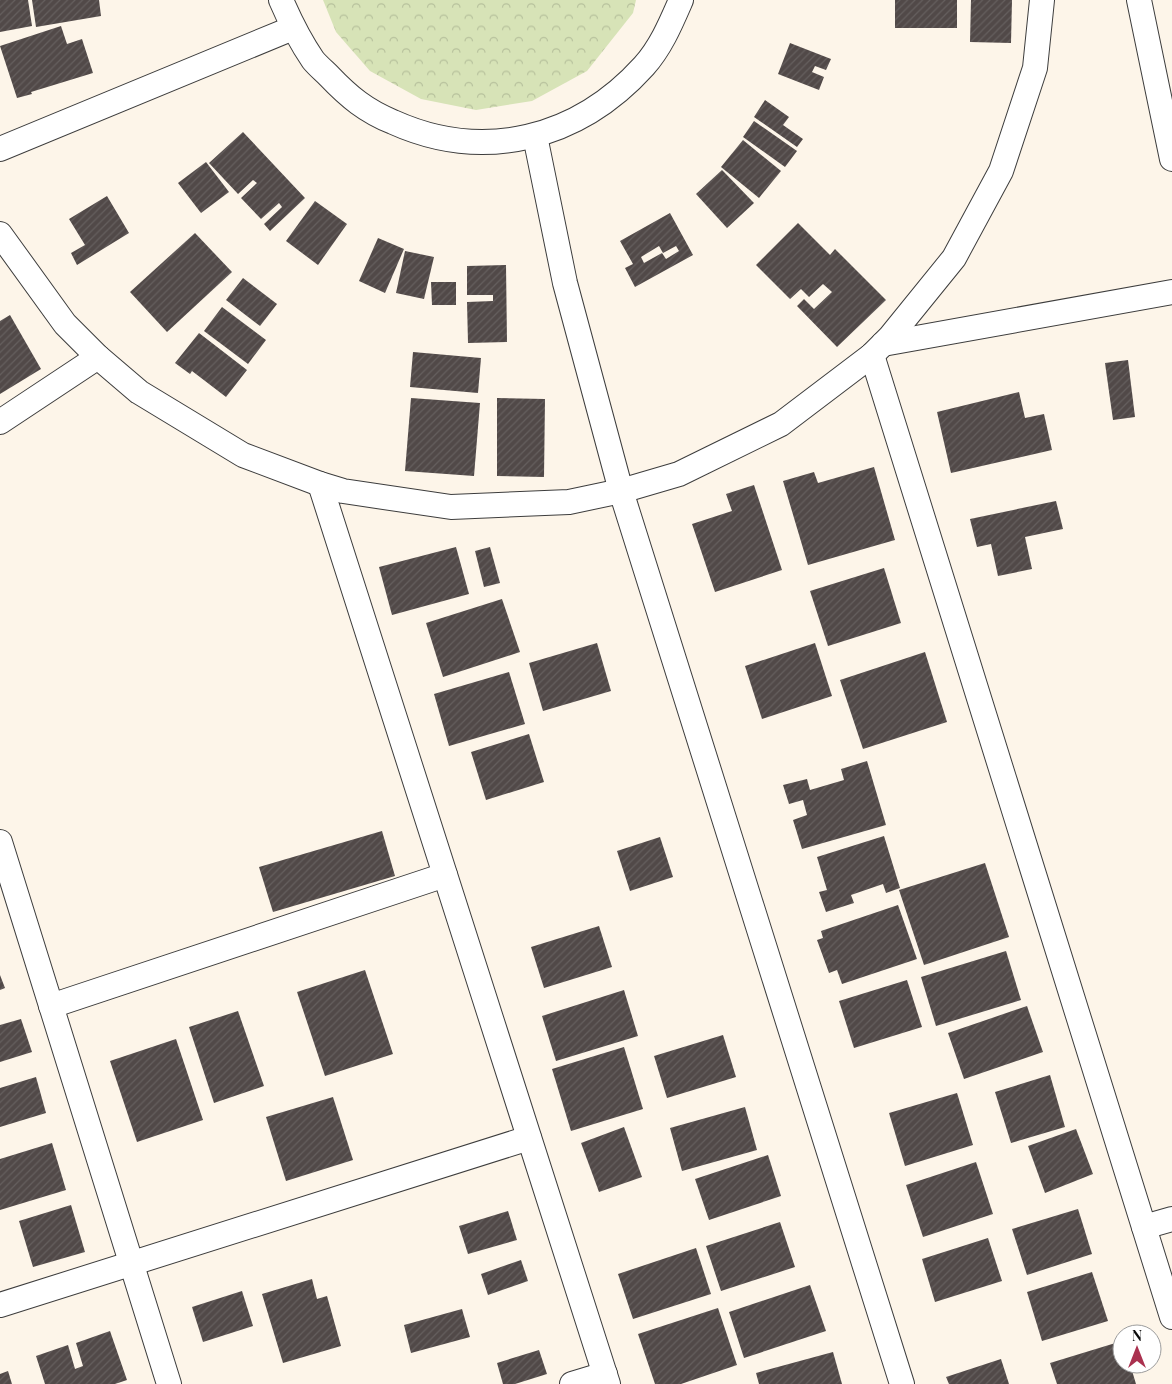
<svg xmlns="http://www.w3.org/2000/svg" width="1172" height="1384" font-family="'Playfair Display',serif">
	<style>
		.park { fill: url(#park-crowns) }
		.building { fill: url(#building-hatch); fill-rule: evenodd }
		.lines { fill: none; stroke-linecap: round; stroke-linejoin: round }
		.minor-casing { stroke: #3d3d3d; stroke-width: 26 }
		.minor { stroke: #fff; stroke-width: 24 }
	</style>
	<defs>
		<pattern id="park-crowns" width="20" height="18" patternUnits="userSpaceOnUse" patternTransform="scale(1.25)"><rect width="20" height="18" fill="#d7e3b7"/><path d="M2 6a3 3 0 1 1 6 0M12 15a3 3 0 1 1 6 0" fill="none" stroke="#b7c19c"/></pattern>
		<pattern id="building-hatch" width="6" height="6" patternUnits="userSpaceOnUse" patternTransform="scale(1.25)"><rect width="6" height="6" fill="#514948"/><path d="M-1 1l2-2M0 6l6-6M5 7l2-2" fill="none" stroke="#655f5e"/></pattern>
	</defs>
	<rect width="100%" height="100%" fill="#fdf5e9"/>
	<path class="park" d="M323,0H636L633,13L587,71L532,101L476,110L421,99L370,71L336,32Z"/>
	<g class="building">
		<path d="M0,0H28L32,26L0,32Z"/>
		<path d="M32,0H99L101,16L36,27Z"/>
		<rect x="895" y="0" width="62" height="28"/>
		<path d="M971,0H1012L1011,43L970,42Z"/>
		<path d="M61,26L67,44L82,39L93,73L31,92L32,94L17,98L0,46Z"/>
		<path d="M790,43L831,59L826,70L815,66L812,72L824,77L819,90L778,74Z"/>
		<path d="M765,100L789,117L783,125L803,139L797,147L754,117Z"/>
		<path d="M754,121L797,151L785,167L743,137Z"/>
		<path d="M243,132L305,198L270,231L264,224L282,207L279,203L261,219L241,198L257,183L253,180L238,194L209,163Z"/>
		<path d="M743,140L781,171L759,198L721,167Z"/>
		<path d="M206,162L229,192L201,213L178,183Z"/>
		<path d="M722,170L754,203L727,228L696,194Z"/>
		<path d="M107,196L129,233L77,265L71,253L85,245L69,219Z"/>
		<path d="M315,201L347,224L318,265L286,241Z"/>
		<path d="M670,213L693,255L635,287L625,268L633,264L620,241ZM659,246L663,253L676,246L679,251L666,259L662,253L644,263L641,257Z"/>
		<path d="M798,223L830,255L835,249L886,300L837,347L797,306L804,299L814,309L832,292L823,284L809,297L801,289L790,299L756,265Z"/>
		<path d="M195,233L232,272L167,332L130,292Z"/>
		<path d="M378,238L404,249L385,293L359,281Z"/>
		<path d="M405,251L434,257L424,299L396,293Z"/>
		<path d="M506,265L507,342L468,343L467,302L493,301V295H467V266Z"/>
		<path d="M243,278L277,304L260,326L226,300Z"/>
		<path d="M431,282H456V305H432Z"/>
		<path d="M222,307L266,340L248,364L204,331Z"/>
		<path d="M10,315L41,369L0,394V321Z"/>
		<path d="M199,333L247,370L226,397L192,371L190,374L175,363Z"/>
		<path d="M413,352L481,358L478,393L410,387Z"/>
		<path d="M1128,360L1135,417L1113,420L1105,363Z"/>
		<path d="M1019,392L1025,418L1044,414L1052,450L951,473L937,412Z"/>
		<path d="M411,398L480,403L474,476L405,471Z"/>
		<path d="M497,398L545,399L544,477L497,476Z"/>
		<path d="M874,467L895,540L808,565L783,481L814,472L818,483Z"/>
		<path d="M754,485L782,570L715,592L692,524L732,511L726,494Z"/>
		<path d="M1056,501L1063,529L1025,537L1032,569L998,576L991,544L977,547L970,519Z"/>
		<path d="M456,547L469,594L392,615L379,567Z"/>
		<path d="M490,547L500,583L484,587L475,551Z"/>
		<path d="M884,568L901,623L828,646L810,591Z"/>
		<path d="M502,599L520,652L443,677L426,623Z"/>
		<path d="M597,643L611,691L543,711L529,663Z"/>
		<path d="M815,643L832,696L762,719L745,666Z"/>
		<path d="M925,652L947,722L863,749L840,680Z"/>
		<path d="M509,672L525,724L449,746L434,694Z"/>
		<path d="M529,734L544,782L486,800L471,752Z"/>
		<path d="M867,761L886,825L802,849L793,820L807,815L803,800L789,804L783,785L807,779L810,790L844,780L841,769Z"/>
		<path d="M382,831L395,876L273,912L259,867Z"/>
		<path d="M884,836L900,888L886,893L883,884L851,895L854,903L826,912L819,892L827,890L817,857Z"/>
		<path d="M660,837L673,877L630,891L617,851Z"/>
		<path d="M985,863L1009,937L924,965L899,890Z"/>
		<path d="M898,905L917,959L842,984L837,970L829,973L817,940L823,938L821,931Z"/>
		<path d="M599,926L612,967L544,988L531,947Z"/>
		<path d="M1006,951L1021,1000L936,1026L921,977Z"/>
		<path d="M365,970L393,1054L325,1076L297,992Z"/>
		<path d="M0,975L5,988L0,990Z"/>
		<path d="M907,980L922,1027L854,1048L839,1001Z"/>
		<path d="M624,990L638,1036L556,1061L542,1016Z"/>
		<path d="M1027,1006L1043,1052L964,1079L948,1033Z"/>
		<path d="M238,1011L264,1086L214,1103L189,1027Z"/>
		<path d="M21,1019L32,1052L0,1062V1025Z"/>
		<path d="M723,1035L736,1077L667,1098L654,1056Z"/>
		<path d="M176,1039L203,1120L137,1142L110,1061Z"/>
		<path d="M624,1047L643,1109L571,1131L552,1069Z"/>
		<path d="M1050,1075L1065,1127L1011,1143L995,1092Z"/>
		<path d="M36,1077L46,1113L0,1127V1088Z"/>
		<path d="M957,1093L973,1145L905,1166L889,1113Z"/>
		<path d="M333,1097L353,1160L286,1181L266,1117Z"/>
		<path d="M745,1107L757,1150L682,1171L670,1128Z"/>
		<path d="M624,1127L642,1177L599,1192L581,1143Z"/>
		<path d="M1076,1129L1093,1174L1045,1193L1028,1146Z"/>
		<path d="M52,1143L66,1190L0,1210V1159Z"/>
		<path d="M768,1155L781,1196L709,1220L695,1179Z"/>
		<path d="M976,1162L993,1214L923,1237L906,1185Z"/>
		<path d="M71,1205L85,1252L33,1267L19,1221Z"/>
		<path d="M1078,1209L1092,1254L1027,1275L1012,1229Z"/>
		<path d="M508,1211L517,1240L468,1254L459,1226Z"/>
		<path d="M780,1222L795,1267L721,1291L706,1246Z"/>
		<path d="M988,1238L1002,1281L935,1302L922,1259Z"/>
		<path d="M696,1248L711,1294L633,1319L618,1274Z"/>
		<path d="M521,1260L528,1281L488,1295L481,1274Z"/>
		<path d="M1092,1272L1108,1321L1042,1341L1027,1292Z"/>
		<path d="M312,1279L317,1299L327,1296L341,1346L283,1363L262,1294Z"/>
		<path d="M810,1285L826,1331L744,1358L729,1312Z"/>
		<path d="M242,1291L253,1326L203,1342L192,1307Z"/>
		<path d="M718,1308L737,1365L681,1384H655L638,1334Z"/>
		<path d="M462,1309L470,1337L411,1353L404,1325Z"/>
		<path d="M110,1331L127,1380L115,1384H45L36,1356L68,1345L75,1369L83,1366L76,1343Z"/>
		<path d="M1122,1341V1364H1130L1136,1384H1057L1050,1363Z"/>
		<path d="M539,1350L547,1374L515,1384H503L497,1363Z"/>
		<path d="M833,1352L842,1384H759L756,1373Z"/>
		<path d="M1001,1359L1009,1384H949L946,1377Z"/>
		<path d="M8,1371L12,1384H0V1374Z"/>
	</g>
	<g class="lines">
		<defs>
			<g id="minor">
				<path d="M281,0C290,21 300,41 313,60C318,66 324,71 329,76C349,97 366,111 393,122C484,163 578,139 644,66C661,47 671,23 681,0"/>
				<path d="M1139,0L1172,159"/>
				<path d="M535,136L565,283L621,491L902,1384"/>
				<path d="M0,149L293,28"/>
				<path d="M0,234L65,324L98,357L139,392L243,455L320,484L343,491L451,507L569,502L621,491L679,474L781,424L872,355L890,337L954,258L1001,171L1035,68L1042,0"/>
				<path d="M883,344L1172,292"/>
				<path d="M872,355L1172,1317"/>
				<path d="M0,422L98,357"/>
				<path d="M320,484L608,1384"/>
				<path d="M0,842L169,1384"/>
				<path d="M51,1006L445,875"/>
				<path d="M1144,1227L1172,1219"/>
				<path d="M0,1305L529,1138"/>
				<path d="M572,1384L605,1374"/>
			</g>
		</defs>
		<use href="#minor" class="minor-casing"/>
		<use href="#minor" class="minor"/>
	</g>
	<g transform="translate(1137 1349)"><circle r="24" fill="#ffffff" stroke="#9d9d9d"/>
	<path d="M0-4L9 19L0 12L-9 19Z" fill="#aa314f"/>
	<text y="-8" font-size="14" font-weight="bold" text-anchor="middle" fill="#0a0a0a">N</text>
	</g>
</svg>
